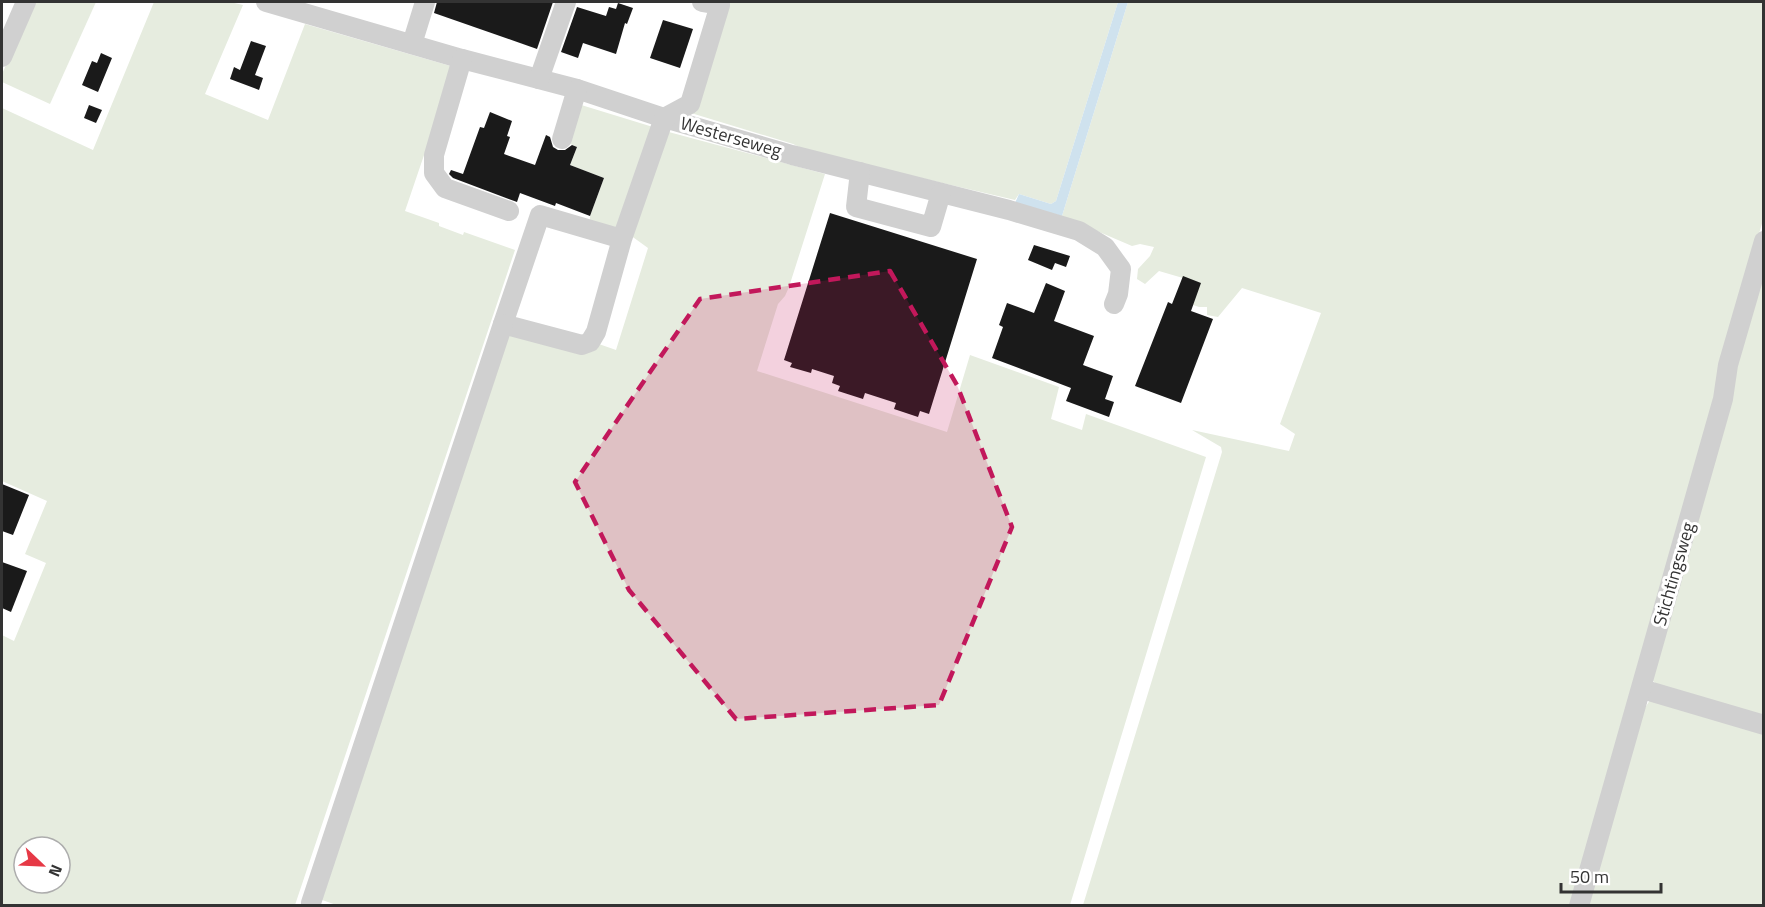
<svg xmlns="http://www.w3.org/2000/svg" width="1765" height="907" font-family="'Titillium Web',sans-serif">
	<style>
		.green { fill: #e6ecdf; fill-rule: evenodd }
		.water { fill: #cfe2ee }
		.building { fill: #1a1a1a }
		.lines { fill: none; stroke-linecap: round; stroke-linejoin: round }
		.minor { stroke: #d0d0d0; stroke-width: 20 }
		.marked { fill: #c2185b; fill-opacity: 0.2; stroke: #c2185b; stroke-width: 4.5; stroke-dasharray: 12 8; stroke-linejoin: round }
		.labels { text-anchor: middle; stroke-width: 6; stroke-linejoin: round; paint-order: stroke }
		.street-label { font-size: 18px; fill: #333; stroke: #fff }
	</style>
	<rect width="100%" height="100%" fill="#fff"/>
	<g class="green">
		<path d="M34,2H96L50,104L2,82V74Z"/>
		<path d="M154,2H230L243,5L205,94L268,120L305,24L454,67L405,211L439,223V226L463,235L464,232L515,250L295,905H2V635L14,641L46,563L25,554L47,501L2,481V108L93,150ZM24,847H60V883H24Z"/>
		<path d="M717,2H1118L1056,201L1051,204L1019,194L1015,200L810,152L793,144L691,113Z"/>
		<path d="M1128,2H1763V220L1722,362C1719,383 1711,402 1709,423L1570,905H1083L1222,452L1221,447L1192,430L1289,451L1295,434L1280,424L1321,313L1242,288L1218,317L1207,315V307H1199L1193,305L1200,283L1159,271L1145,284L1137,279L1138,269L1150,256L1154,247L1140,244L1132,246L1062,216Z"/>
		<path d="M578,104L653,127L623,223L612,230L590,225V216L604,178L570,165L577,147L566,142Z"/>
		<path d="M665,131L825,174L789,287L785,296L778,304L757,371L947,432L970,355L1059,387L1051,419L1082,430L1086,414L1206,457L1070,905L339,906L314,897L500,337L513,333L596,343L616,350L648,248L630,235Z"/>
		<path d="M1763,267V720L1661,688L1653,681L1651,676Z"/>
		<path d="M1650,700L1763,729V905L1584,906L1643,711Z"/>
	</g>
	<path class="water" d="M1118,2H1128L1062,216L1015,203L1019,194L1051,204L1056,201Z"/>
	<g class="building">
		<path d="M437,2H553L537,49L434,13Z"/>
		<path d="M618,3L633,8L627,24L625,23L616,54L583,43L578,58L561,52L577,7L606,16L609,7L616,9Z"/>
		<path d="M663,20L693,29L680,68L650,58Z"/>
		<path d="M251,41L266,46L255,75L263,78L259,90L230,79L234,67L240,70Z"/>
		<path d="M101,53L112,58L98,92L82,85L92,61L97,63Z"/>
		<path d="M89,105L102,110L96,123L84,118Z"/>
		<path d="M490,112L512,121L507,136L510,137L504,154L535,165L546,135L550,137L553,147L558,150H565L572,145L577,147L570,165L604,178L590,216L556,203L555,206L520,193L517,202L453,178L449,174L451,170L463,174L480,127L484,128Z"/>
		<path d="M830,213L977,259L929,414L920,411L918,417L894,409L896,403L865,393L863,399L838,391L840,386L832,383L834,376L812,369L811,373L790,367L792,363L784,360Z"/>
		<path d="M1034,245L1070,256L1066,267L1055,263L1052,270L1028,260Z"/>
		<path d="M1183,276L1201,283L1191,311L1213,319L1181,403L1135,386L1168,302L1172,304Z"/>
		<path d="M1046,283L1065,291L1054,321L1094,336L1083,365L1113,376L1105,399L1114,402L1109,417L1066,401L1071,388L992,358L1003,327L999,325L1007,303L1034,313Z"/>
		<path d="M2,484L29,495L13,535L2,531Z"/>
		<path d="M2,562L27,571L11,612L2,608Z"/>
	</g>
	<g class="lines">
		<g class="minor">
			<path d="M266,2L462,59L577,89L664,118L792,155L1009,210L1079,231L1105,247L1121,269L1118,294L1114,304"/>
			<path d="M412,44L425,2"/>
			<path d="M2,57L26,2"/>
			<path d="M462,59L434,155V173L445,188L509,211"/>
			<path d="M539,79L566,2"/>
			<path d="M562,139L577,89"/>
			<path d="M860,172L856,207L931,227L941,193"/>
			<path d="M622,239L596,332L590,342L582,345L503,324L540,215L622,239L664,118L690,104L720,5L702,2"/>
			<path d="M1642,689L1764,725"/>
			<path d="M311,903L503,324"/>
			<path d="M1579,906L1723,399L1728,365L1764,241"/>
		</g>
	</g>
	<path class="marked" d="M890,271L957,385L1012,527L939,705L736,719L629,590L575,482L700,299Z"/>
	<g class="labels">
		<g class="street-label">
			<text transform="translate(731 137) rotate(16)" y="6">Westerseweg</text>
			<text transform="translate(1674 574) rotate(-74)" y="6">Stichtingsweg</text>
		</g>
	</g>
	<rect width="1765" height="907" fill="none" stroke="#333333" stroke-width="6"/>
	<g transform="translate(42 865) rotate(113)"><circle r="28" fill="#ffffff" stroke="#adadad" stroke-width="1.5"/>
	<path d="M0-4.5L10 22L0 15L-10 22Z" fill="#e63946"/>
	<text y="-9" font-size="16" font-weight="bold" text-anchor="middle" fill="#333333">N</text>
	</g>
	<path d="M1561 883v9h100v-9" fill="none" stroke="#333333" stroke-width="3"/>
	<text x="1570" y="883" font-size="18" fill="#333333" stroke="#ffffff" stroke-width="4.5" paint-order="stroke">50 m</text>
</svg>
